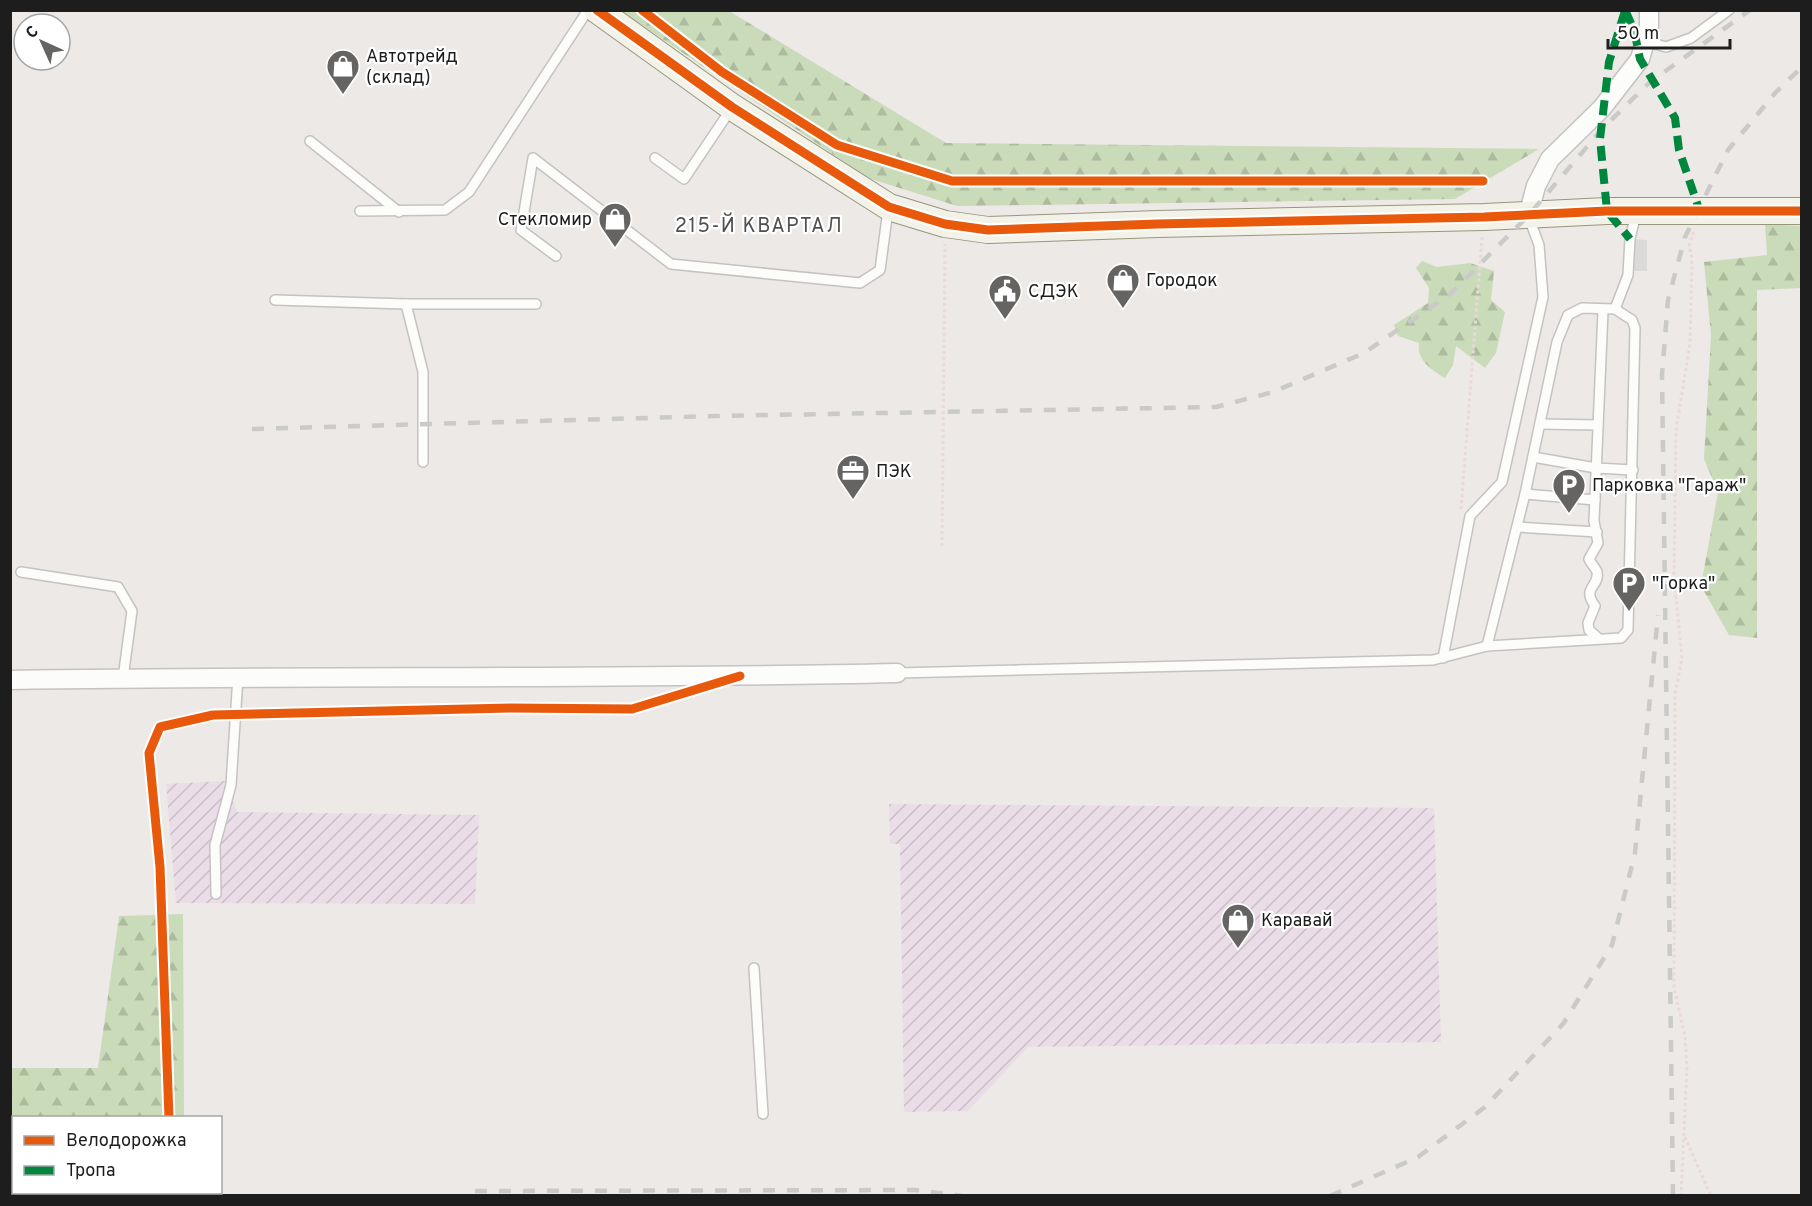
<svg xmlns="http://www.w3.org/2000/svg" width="1812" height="1206" font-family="Overpass,sans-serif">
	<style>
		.industrial { fill: url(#industrial-furrows) }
		.forest { fill: url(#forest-firs) }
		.parking { fill: #dcdad9 }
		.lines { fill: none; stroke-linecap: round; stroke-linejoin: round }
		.lane-casing { stroke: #c4c3c2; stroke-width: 12 }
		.street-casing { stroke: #c4c3c2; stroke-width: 21 }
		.secondary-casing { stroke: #97957e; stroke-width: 28 }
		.path { stroke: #ebd8d8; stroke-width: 3; stroke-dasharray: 3 3; stroke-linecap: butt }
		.lane { stroke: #fcfcfb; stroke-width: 9 }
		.street { stroke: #fcfcfb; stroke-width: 18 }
		.secondary { stroke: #f3f2e9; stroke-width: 26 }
		.rail { stroke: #cacac9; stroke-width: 4.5; stroke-dasharray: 12 12; stroke-linecap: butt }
		.quiet { stroke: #00873e; stroke-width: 8; stroke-dasharray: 15 8; stroke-linecap: butt }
		.cycleway-casing { stroke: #fff; stroke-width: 13 }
		.cycleway { stroke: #e8590c; stroke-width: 9 }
		.labels { text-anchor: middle; stroke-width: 4.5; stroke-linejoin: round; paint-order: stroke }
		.poi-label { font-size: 18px; fill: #1d1d1d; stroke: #fff; text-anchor: start }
		.neighbourhood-label { font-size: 20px; letter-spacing: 1.5px; fill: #505050; stroke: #fff }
	</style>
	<defs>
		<pattern id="industrial-furrows" width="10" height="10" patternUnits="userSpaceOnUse" patternTransform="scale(1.5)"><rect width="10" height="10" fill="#eadde7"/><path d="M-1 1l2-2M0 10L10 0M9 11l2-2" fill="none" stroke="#c8bdc6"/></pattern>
		<pattern id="forest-firs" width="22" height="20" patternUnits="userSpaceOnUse" patternTransform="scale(1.5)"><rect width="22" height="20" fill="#cadbba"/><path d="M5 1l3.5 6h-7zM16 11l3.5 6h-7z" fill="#adbc9f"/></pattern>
	</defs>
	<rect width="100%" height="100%" fill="#ece9e6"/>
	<g class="industrial">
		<path d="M225,781L237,812L479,815L475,904L176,903L166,784Z"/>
		<path d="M889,804L1434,808L1441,1042L1028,1047L968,1111L904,1112L900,844H890Z"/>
	</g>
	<g class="forest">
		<path d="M621,11H729L946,143L1539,149L1455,199L957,206L868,178Z"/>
		<path d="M1765,224L1801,226L1802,288L1757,290V638L1729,635L1701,586L1718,492L1704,459L1711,335L1704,262L1767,255Z"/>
		<path d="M1422,261L1437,267L1470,263L1494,271L1491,300L1505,312L1496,353L1485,368L1456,346L1453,365L1445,378C1432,370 1416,360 1419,343L1398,336L1394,325L1428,303L1429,288L1416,268Z"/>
		<path d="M183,914L184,1117L14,1118V1192H185V1195H11V1068H98L119,916Z"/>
	</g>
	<path class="parking" d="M1630,239L1647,240V271H1630Z"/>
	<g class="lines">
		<defs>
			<g id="lane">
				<path d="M1645,41L1666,47L1691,38L1729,10"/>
				<path d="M310,141L399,212"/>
				<path d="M655,158L684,179L731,109"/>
				<path d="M360,211L445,210L469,192L588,10"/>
				<path d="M556,256L521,230L533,158L671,264L860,283L880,270L888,210"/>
				<path d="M275,300L406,304L423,372V462"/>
				<path d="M406,304H536"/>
				<path d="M1582,308L1615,309L1632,320L1635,328L1628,630L1621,638L1487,646L1525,494L1557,342L1568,315Z"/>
				<path d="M1615,309L1628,275L1630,239L1636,213"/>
				<path d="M1540,424L1598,425"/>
				<path d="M1533,457L1596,468L1633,470"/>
				<path d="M1525,494L1595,500"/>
				<path d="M1517,527L1597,532"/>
				<path d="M21,572L118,587L132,611L123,678"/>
				<path d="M1597,637L1589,630L1588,623L1595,606C1581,587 1600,587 1597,572C1596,568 1591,564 1589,559L1598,543L1594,521L1603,311"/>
				<path d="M1443,658L1470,516L1502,482L1543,297L1539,245L1529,218"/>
				<path d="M897,673L1433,660L1487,646"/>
				<path d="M216,894L215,845L231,785L238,676"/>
				<path d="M754,968L763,1114"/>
			</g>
			<g id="street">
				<path d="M1528,216L1536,186L1550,159L1602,108L1640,59L1649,27V10"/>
				<path d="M10,680C306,675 601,680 897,673"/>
			</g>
			<path id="secondary" d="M597,10L732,107L889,207L945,224L988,230L1158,224L1484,217L1607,211H1802"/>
		</defs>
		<use href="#lane" class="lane-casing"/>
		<use href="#street" class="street-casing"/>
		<use href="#secondary" class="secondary-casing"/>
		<g class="path">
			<path d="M1461,509L1482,237"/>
			<path d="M942,546L945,244"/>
			<path d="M1685,1137L1711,1196"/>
			<path d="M1681,1196L1687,1067L1685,1036L1674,987L1675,695L1682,658L1674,578L1676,430L1690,344L1692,258L1689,246L1694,231"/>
		</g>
		<use href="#lane" class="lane"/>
		<use href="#street" class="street"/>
		<use href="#secondary" class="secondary"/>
		<g class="rail">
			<path d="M252,429L715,416L1216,407L1273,392L1364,353L1449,295L1528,216L1603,128L1649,83L1750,10"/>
			<path d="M475,1191L915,1190L962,1196"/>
			<path d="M1330,1196L1418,1157L1485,1107L1563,1024L1612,945L1635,853L1658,615"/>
			<path d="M1673,1196L1662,375L1668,300L1685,237L1728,150L1776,92L1802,67"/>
		</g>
		<g class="quiet">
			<path d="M1625,10L1634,30L1640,59L1675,118L1679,150L1699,209"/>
			<path d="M1625,11L1609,62L1600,139L1607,211L1630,239"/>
		</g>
		<defs>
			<g id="cycleway">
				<path d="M597,10L732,107L889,207L945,224L988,230L1158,224L1484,217L1607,211H1802"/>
				<path d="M642,10L722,72L837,145L952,181H1483"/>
				<path d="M169,1118L160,867L149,753L160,727L213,715L510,708L632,709L740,676"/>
			</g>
		</defs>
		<use href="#cycleway" class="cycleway-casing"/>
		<use href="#cycleway" class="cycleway"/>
	</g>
	<defs>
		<symbol id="shop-pin" viewBox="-11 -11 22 30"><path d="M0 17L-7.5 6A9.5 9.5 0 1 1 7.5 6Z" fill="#656463" stroke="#fff"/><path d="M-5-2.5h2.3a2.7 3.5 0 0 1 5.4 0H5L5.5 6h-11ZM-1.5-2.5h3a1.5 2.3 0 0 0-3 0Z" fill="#fff"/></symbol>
		<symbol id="civic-pin" viewBox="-11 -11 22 30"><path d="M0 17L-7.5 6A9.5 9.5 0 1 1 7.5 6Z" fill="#656463" stroke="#fff"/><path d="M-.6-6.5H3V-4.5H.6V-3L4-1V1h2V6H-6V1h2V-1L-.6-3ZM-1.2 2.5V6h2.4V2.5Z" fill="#fff"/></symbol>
		<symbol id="office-pin" viewBox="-11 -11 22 30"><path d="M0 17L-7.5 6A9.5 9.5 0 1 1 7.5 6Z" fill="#656463" stroke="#fff"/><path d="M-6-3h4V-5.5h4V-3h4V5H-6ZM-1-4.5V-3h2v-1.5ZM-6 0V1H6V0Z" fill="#fff"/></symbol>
		<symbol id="parking-pin" viewBox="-11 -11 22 30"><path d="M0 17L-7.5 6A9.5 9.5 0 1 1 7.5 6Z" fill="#656463" stroke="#fff"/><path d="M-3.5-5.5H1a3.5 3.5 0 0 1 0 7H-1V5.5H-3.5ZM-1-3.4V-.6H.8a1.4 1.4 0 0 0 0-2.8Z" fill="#fff"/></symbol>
	</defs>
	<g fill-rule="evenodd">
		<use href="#shop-pin" x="324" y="47" width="38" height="52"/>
		<use href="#shop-pin" x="596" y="200" width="38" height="52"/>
		<use href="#shop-pin" x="1104" y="261" width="38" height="52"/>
		<use href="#civic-pin" x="986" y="272" width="38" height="52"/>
		<use href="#office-pin" x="834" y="452" width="38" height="52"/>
		<use href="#parking-pin" x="1550" y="466" width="38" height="52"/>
		<use href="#parking-pin" x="1610" y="564" width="38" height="52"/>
		<use href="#shop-pin" x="1219" y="901" width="38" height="52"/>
	</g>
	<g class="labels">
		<g class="poi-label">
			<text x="366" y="62">Автотрейд<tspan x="366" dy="21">(склад)</tspan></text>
			<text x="592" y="225" text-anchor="end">Стекломир</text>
			<text x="1146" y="286">Городок</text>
			<text x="1028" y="297">СДЭК</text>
			<text x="876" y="477">ПЭК</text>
			<text x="1592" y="491">Парковка "Гараж"</text>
			<text x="1652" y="589">"Горка"</text>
			<text x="1261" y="926">Каравай</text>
		</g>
		<g class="neighbourhood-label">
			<text x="759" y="232">215-Й КВАРТАЛ</text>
		</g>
	</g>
	<rect width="1812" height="1206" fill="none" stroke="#1d1d1d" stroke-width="24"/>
	<rect x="12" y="1116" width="210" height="78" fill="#ffffff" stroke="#a5a5a5" stroke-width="1.5"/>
	<rect x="24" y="1136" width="30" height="9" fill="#e8590c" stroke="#a5a5a5" stroke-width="1.5"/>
	<text x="66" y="1146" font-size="18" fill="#1d1d1d">Велодорожка</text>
	<rect x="24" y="1166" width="30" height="9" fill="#00873e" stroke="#a5a5a5" stroke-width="1.5"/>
	<text x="66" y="1176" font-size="18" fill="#1d1d1d">Тропа</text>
	<g transform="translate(42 42) rotate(315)"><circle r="28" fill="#ffffff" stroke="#a5a5a5" stroke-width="1.5"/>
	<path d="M0-4.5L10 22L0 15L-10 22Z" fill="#656463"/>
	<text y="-9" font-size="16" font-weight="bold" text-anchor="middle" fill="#1d1d1d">С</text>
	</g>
	<path d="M1608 39v9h122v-9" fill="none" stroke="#1d1d1d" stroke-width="3"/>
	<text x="1617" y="39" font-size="18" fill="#1d1d1d" stroke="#ffffff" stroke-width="4.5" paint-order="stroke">50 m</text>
</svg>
